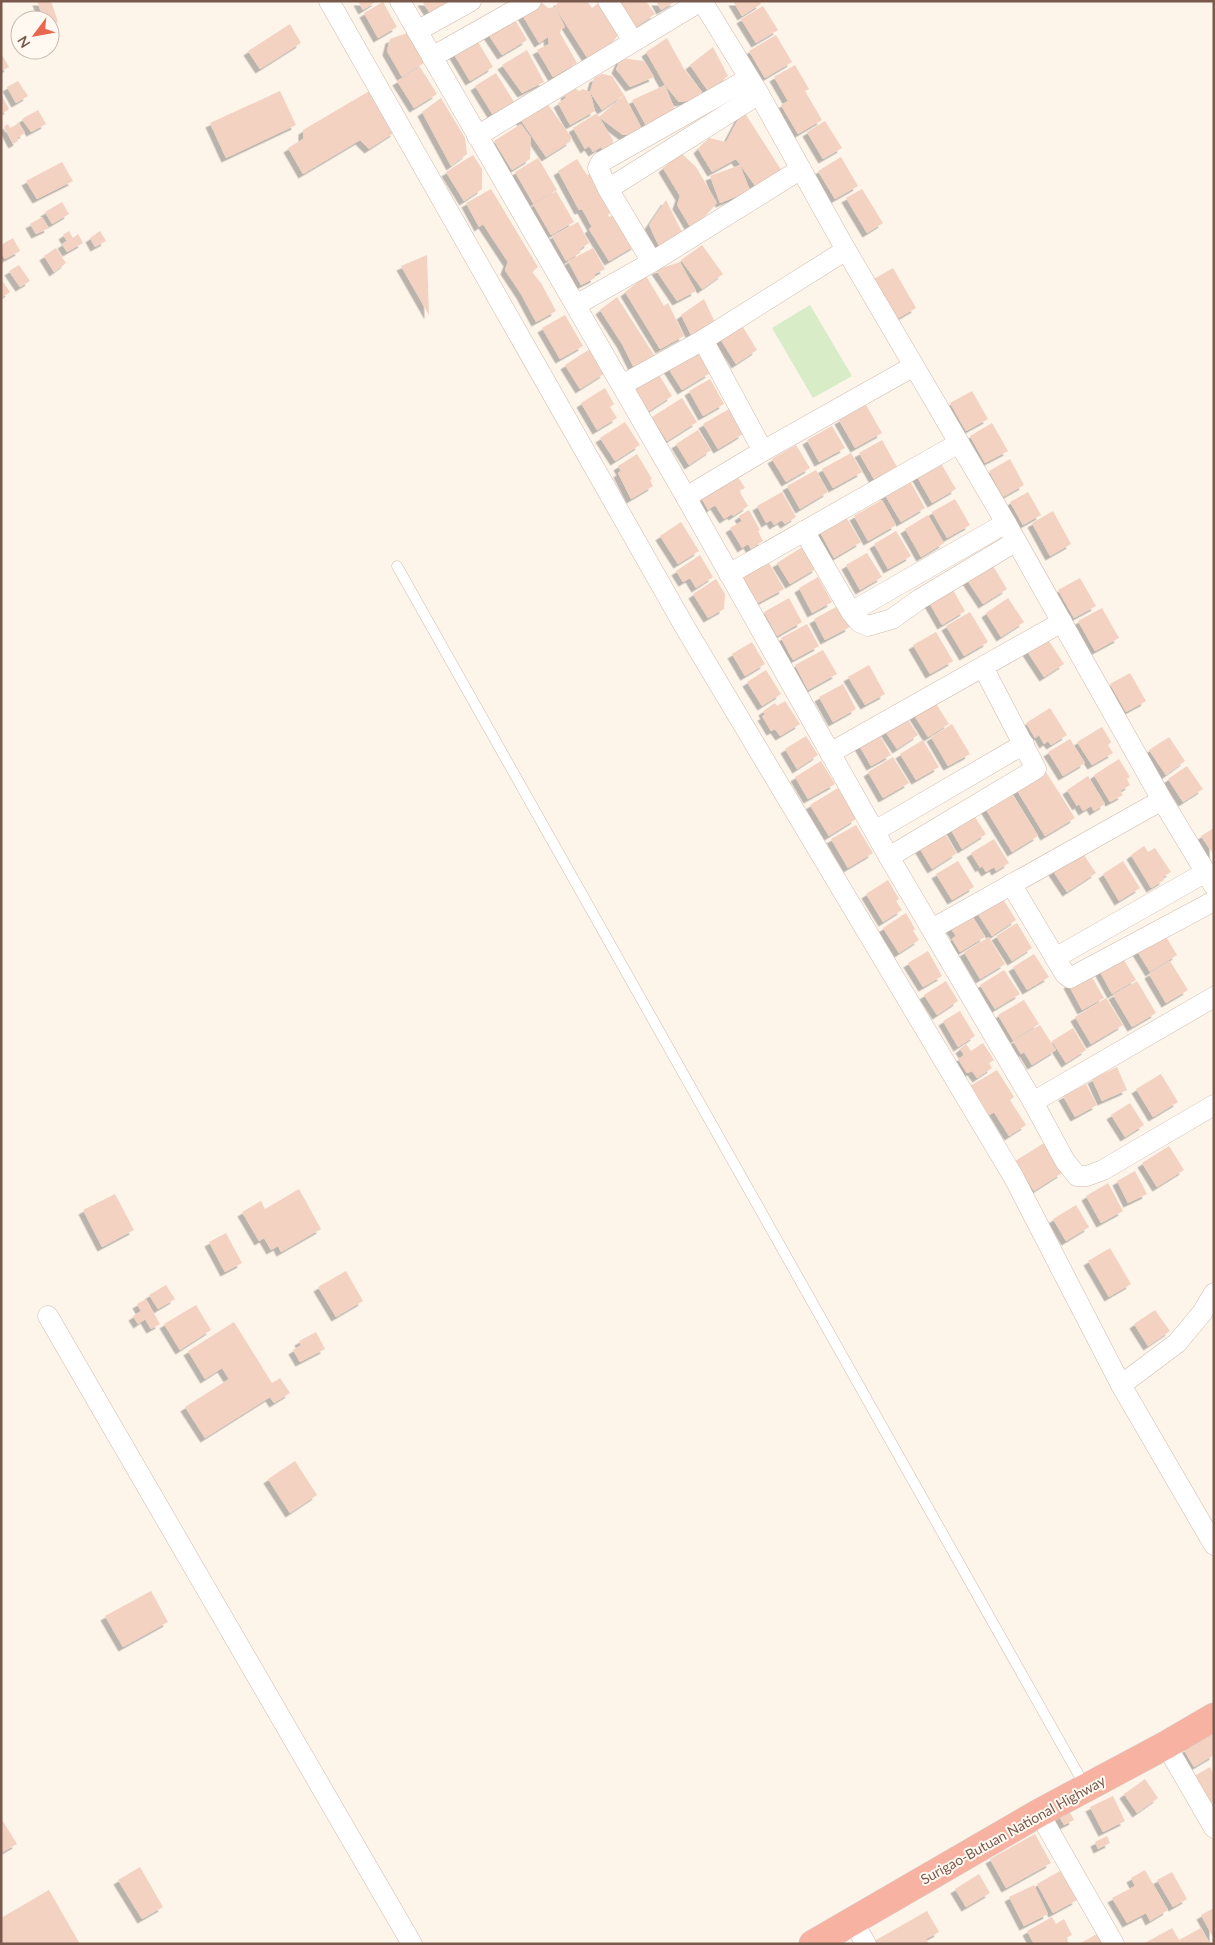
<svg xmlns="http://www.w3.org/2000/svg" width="1215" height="1945" font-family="Lato,sans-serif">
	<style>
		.green { fill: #d8ecc7 }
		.building { fill: #f3d2c1; filter: url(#shadow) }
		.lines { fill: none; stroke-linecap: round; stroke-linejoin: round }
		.lane-casing { stroke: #d0bbae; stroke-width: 11 }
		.street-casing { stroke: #d0bbae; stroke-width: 21 }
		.highway-casing { stroke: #d9d1cd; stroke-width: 29 }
		.lane { stroke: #fff; stroke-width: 10 }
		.street { stroke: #fff; stroke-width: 20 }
		.highway { stroke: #f7b2a1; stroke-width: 28 }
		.labels { text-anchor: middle; stroke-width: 4; stroke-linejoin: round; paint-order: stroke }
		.street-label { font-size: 14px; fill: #79594c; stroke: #fff9f1 }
	</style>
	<defs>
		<filter id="shadow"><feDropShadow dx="-4.5" dy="4.5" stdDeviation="0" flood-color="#0004"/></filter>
	</defs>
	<rect width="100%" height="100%" fill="#fdf4ea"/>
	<path class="green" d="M810,305L852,376L813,398L772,328Z"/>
	<g class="building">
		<path d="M37,1H51L58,22L50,25V20H44Z"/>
		<path d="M358,1H377L363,10Z"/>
		<path d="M422,1H451L431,15Z"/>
		<path d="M559,1H587L592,8L600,2L618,35L608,48L588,59L555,7L565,27L559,31L577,63L553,77L537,50L549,44L548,37L539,43L521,13L541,2L548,8L555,7Z"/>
		<path d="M618,1H646L655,14L636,27Z"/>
		<path d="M656,1H676L661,10Z"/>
		<path d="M733,1H759L761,4L742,16Z"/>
		<path d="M383,2L397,27L378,38L364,13Z"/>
		<path d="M763,6L778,30L756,43L741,19Z"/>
		<path d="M514,18L527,40L502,55L488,34Z"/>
		<path d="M290,24L301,43L260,69L248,51Z"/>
		<path d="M407,33L424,63L402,77L387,51L390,39Z"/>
		<path d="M776,35L792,62L765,78L749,51Z"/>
		<path d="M475,37L493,67L470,81L452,51Z"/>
		<path d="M667,38L684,69L702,92L693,100L679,102L665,85L676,113L648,129L632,100L665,85L646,52Z"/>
		<path d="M713,47L728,76L708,91L690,65Z"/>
		<path d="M527,50L544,82L522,93L502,65Z"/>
		<path d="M1,53L9,67L1,71Z"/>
		<path d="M621,58L644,61L654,77L630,87L616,69Z"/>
		<path d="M795,65L809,89L805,91L822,120L798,134L781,105L788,101L774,77Z"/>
		<path d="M420,67L437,94L414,108L397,81Z"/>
		<path d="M496,73L514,102L493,115L475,86Z"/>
		<path d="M602,74L612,76L624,95L641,127L630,135H623L599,117L613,140L612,147L604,152L601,147L593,152L589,146L585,149L573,128L597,113L599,117L624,95L602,110L590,92L594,78Z"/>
		<path d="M18,81L28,96L16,103L7,87Z"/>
		<path d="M575,88L579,91L583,89L590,92L595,111L570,125L558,103L566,98L565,94Z"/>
		<path d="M371,90L395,132L369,149L360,140L303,174L288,148L303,139V130Z"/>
		<path d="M280,91L296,125L226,158L210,123Z"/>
		<path d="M1,94L9,109L1,114Z"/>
		<path d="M441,98L465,138L467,154L451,166L422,112Z"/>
		<path d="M546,102L572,138L570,140L571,141L546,157L520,119Z"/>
		<path d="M38,110L46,124L31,132L22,119Z"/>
		<path d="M743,110L785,176L761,194L736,159L712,172L698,149L709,138L726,142Z"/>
		<path d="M825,121L842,148L823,159L807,132Z"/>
		<path d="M19,123L25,133L17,138L18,141L13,144L4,127L8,124L10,128Z"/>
		<path d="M521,124L531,138L530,159L512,170L494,141Z"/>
		<path d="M681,153L696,167L717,203L692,230L677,205L680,196L663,168Z"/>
		<path d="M473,155L482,169V189L464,201L446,172Z"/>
		<path d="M841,157L858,186L835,199L818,171Z"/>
		<path d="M538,158L557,190L533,203L515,172Z"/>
		<path d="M577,159L587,175L590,174L597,185L595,186L610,213L608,215L609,217L617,213L636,245L609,261L589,229L592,227L582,209L579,210L558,171Z"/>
		<path d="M62,162L73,181L37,199L26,181Z"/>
		<path d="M740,165L750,191L720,203L710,176Z"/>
		<path d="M491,189L538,267L532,272L541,283L556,311L536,322L521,294L505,270L508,262L483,224L479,227L466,203Z"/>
		<path d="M862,189L883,223L867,233L846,198Z"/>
		<path d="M556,191L574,222L551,235L533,204Z"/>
		<path d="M666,200L685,238L661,250L649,225Z"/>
		<path d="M62,202L69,214L52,224L45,212Z"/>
		<path d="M42,217L49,228L36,234L30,224Z"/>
		<path d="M578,222L589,243L580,249V253L566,261L552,236Z"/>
		<path d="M69,231L73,238L78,234L83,243L67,252L62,244L67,241L63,235Z"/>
		<path d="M100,231L106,241L95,247L90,238Z"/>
		<path d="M13,238L20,251L5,259L1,253V245Z"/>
		<path d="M702,245L723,274L702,289L681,260Z"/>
		<path d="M56,248L66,263L54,272L44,256Z"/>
		<path d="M593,248L605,269L595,274V278L581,285L568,261Z"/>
		<path d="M427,255L429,315L401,266Z"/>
		<path d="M680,262L696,291L677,301L656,270Z"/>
		<path d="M19,265L30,281L20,287L9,271Z"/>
		<path d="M893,268L916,308L897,319L874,279Z"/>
		<path d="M646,276L664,306L668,303L684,336L660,349L625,292Z"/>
		<path d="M1,279L10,292L1,298Z"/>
		<path d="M617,297L656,358L637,374L622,344L600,310Z"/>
		<path d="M704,299L718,329L695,343L681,315Z"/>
		<path d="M565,315L583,346L560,359L542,328Z"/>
		<path d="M741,324L757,350L736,364L719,337Z"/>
		<path d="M590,349L605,373L580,389L565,365Z"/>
		<path d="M696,350L710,373L682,390L668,368Z"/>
		<path d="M658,373L672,396L649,411L634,387Z"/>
		<path d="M710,379L724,404L703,416L689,391Z"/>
		<path d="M605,388L614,404L610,407L617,418L597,430L581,403Z"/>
		<path d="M972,391L988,419L966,431L950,403Z"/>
		<path d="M682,398L697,422L667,441L652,417Z"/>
		<path d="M866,405L882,433L855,448L839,420Z"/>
		<path d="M729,409L743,434L718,449L703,424Z"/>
		<path d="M625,422L640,445L615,461L600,438Z"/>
		<path d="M992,423L1008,451L985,463L970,436Z"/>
		<path d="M832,426L845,448L819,462L807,440Z"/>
		<path d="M698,430L711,450L689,465L676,444Z"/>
		<path d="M882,440L897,467L874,479L859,453Z"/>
		<path d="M796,445L810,468L786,482L772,459Z"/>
		<path d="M851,453L862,472L833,488L822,469Z"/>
		<path d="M637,454L652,479L650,480L653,486L631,499L618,473L621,471L618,466Z"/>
		<path d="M1010,459L1024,485L1003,497L989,471Z"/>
		<path d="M940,462L956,489L932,503L916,475Z"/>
		<path d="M816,470L828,492L800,509L787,486Z"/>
		<path d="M734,471L745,488L739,491L748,506L733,516L732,514L724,519L715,505L708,510L702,499Z"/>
		<path d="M910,481L925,508L901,522L885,495Z"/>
		<path d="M782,492L796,517L785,524L782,520L774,525L771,520L766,523L757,506Z"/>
		<path d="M1028,492L1041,515L1023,525L1010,502Z"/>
		<path d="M955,499L970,525L947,538L932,512Z"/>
		<path d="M882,500L896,525L868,541L854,516Z"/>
		<path d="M749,510L760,530L758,531L763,541L751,549L748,544L742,548L730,528L742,521L739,516Z"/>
		<path d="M1053,511L1071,544L1050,556L1032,523Z"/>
		<path d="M928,515L944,543L921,557L905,529Z"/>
		<path d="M846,517L861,542L834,558L820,532Z"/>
		<path d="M681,522L699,551L678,564L660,536Z"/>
		<path d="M896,531L911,556L888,569L874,544Z"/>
		<path d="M804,546L817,568L790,584L777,563Z"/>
		<path d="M867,553L882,577L860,590L846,565Z"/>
		<path d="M700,555L713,577L696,588L690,578L683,582L676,571Z"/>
		<path d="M990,561L1007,589L983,604L965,577Z"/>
		<path d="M769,563L784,589L758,603L743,577Z"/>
		<path d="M818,577L832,602L812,613L799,588Z"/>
		<path d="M1080,578L1096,606L1074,618L1058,590Z"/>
		<path d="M716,579L725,594L724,609L708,618L693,594Z"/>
		<path d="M950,585L965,611L942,625L927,599Z"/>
		<path d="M789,598L802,622L777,636L764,612Z"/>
		<path d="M1008,598L1024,622L1001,637L986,613Z"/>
		<path d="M838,606L850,627L825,640L814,619Z"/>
		<path d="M1102,608L1119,638L1095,651L1078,621Z"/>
		<path d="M970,612L988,642L964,656L946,626Z"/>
		<path d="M807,624L819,646L793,660L781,638Z"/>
		<path d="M936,632L953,661L930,674L913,645Z"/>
		<path d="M1045,635L1064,664L1044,677L1025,648Z"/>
		<path d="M752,642L765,664L745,676L732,654Z"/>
		<path d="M823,650L837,674L808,690L795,665Z"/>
		<path d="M869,665L885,694L865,705L848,677Z"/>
		<path d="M766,670L781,694L762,706L747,682Z"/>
		<path d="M1130,673L1146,701L1126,712L1110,684Z"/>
		<path d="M843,684L856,709L833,722L819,697Z"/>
		<path d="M933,699L949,724L928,737L912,712Z"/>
		<path d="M785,701L800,724L780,736L775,729L771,731L762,716L765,715L763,711L775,703L777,706Z"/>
		<path d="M1050,708L1067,735L1051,745L1048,741L1044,744L1039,735L1035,738L1026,723Z"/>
		<path d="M904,714L918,735L897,749L883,728Z"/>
		<path d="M952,724L970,754L948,766L931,737Z"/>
		<path d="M1102,727L1111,742L1108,745L1113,753L1092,765L1077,742Z"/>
		<path d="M876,729L891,755L871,766L856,740Z"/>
		<path d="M806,736L818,755L797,769L785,749Z"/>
		<path d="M1169,737L1185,761L1166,775L1149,750Z"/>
		<path d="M1070,739L1085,763L1063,776L1048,752Z"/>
		<path d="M923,740L939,767L916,780L900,754Z"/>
		<path d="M893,757L909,783L883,798L868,772Z"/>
		<path d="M1119,759L1130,777L1127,779L1130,785L1120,791L1123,795L1110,802L1094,775Z"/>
		<path d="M821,761L835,784L808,799L795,777Z"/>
		<path d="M1187,766L1203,789L1183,802L1168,779Z"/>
		<path d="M1044,769L1075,818L1045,836L1015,787Z"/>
		<path d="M1088,776L1105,804L1094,811L1091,806L1083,811L1079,804L1077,806L1067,790Z"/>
		<path d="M1008,787L1038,836L1012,852L982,803Z"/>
		<path d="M838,788L856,819L829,836L810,805Z"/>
		<path d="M971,811L986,834L962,849L948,825Z"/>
		<path d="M856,825L873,853L848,868L831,839Z"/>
		<path d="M941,828L957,853L932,869L917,844Z"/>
		<path d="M1214,828V855L1201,836Z"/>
		<path d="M994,839L1009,863L996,871L994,867L986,872L982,866L980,868L971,853Z"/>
		<path d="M1144,846L1148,852L1155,848L1171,872L1163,877L1164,880L1151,888L1131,855Z"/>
		<path d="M1082,852L1096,873L1067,892L1053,871Z"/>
		<path d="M958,861L974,887L952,900L936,874Z"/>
		<path d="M1123,861L1140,888L1119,901L1103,874Z"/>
		<path d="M888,880L899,899L896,901L902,910L883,922L866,894Z"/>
		<path d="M1001,896L1016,920L992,936L976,911Z"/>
		<path d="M968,910L985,937L960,952L952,939L956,936L947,923Z"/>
		<path d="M906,913L915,929L913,931L919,940L899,953L883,928Z"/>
		<path d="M1017,923L1032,948L1012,961L996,936Z"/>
		<path d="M1162,930L1177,955L1150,972L1134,946Z"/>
		<path d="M989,937L1005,964L980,979L964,952Z"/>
		<path d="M928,951L942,976L923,987L908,963Z"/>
		<path d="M1034,954L1049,977L1027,990L1013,967Z"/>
		<path d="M1122,957L1136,980L1112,994L1099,970Z"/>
		<path d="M1170,961L1188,990L1166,1003L1149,974Z"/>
		<path d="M1004,970L1020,994L995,1009L980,985Z"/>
		<path d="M1089,972L1104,998L1082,1010L1068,984Z"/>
		<path d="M946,981L958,1001L937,1015L924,995Z"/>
		<path d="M1137,981L1156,1013L1132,1027L1113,995Z"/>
		<path d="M1106,998L1123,1025L1091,1044L1075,1017Z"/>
		<path d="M1024,1000L1039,1024L1013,1040L998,1015Z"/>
		<path d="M960,1011L975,1036L958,1047L943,1021Z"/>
		<path d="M1040,1025L1056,1050L1032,1065L1024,1052L1021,1054L1013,1041Z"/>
		<path d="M1073,1028L1086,1050L1066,1063L1052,1041Z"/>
		<path d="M983,1043L994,1060L989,1063L992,1068L977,1078L972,1071L967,1073L958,1059L964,1055L960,1049L966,1044L971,1051Z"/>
		<path d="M1117,1067L1127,1090L1102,1101L1092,1079Z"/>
		<path d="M997,1070L1014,1097L1010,1100L1026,1125L1009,1136L994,1112L988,1116L970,1086Z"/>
		<path d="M1161,1074L1178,1102L1153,1117L1136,1089Z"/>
		<path d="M1086,1084L1097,1105L1075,1117L1063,1096Z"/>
		<path d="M1130,1103L1144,1125L1125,1137L1111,1115Z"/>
		<path d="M1044,1143L1062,1173L1034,1191L1015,1161Z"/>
		<path d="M1169,1146L1184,1170L1157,1187L1142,1163Z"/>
		<path d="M1135,1171L1147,1194L1128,1203L1117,1181Z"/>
		<path d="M1108,1183L1123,1211L1101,1223L1086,1196Z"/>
		<path d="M299,1189L321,1229L281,1252L278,1246L271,1250L264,1238L259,1241L242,1212L261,1201L265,1209Z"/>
		<path d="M115,1194L134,1230L102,1247L83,1210Z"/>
		<path d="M1076,1205L1089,1227L1066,1241L1053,1219Z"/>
		<path d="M226,1233L242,1263L225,1272L209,1242Z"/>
		<path d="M1110,1248L1131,1284L1109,1297L1088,1261Z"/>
		<path d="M346,1271L363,1301L336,1317L318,1287Z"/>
		<path d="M166,1285L175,1299L158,1309L149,1295Z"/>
		<path d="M146,1299L160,1324L151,1329L145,1319L138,1324L133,1316L141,1311L137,1304Z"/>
		<path d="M196,1305L211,1330L180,1350L164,1324Z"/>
		<path d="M1155,1310L1170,1331L1148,1346L1134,1324Z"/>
		<path d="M234,1322L272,1383L280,1378L290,1393L274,1403L270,1397L205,1438L185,1407L229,1379L222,1368L205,1379L188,1351Z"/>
		<path d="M316,1332L325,1349L300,1362L293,1350L301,1345L299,1341Z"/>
		<path d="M295,1461L317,1495L290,1513L268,1479Z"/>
		<path d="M151,1591L168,1622L123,1647L105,1616Z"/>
		<path d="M1214,1732V1755L1194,1767L1184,1750Z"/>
		<path d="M1210,1767L1214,1775V1801L1206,1805L1191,1778Z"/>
		<path d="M1145,1779L1158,1798L1137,1813L1124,1794Z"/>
		<path d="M1113,1796L1125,1821L1103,1832L1090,1807Z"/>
		<path d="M1068,1809L1074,1820L1064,1825L1058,1814Z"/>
		<path d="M1,1818L17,1844L1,1853Z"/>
		<path d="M1035,1834L1051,1863L1006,1888L990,1859Z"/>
		<path d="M1107,1836L1110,1843L1098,1849L1095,1842Z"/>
		<path d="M140,1867L163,1907L142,1919L118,1880Z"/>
		<path d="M1145,1870L1168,1910L1150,1921L1146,1913L1127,1923L1112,1898L1135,1886L1131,1878Z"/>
		<path d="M1060,1871L1077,1900L1053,1913L1037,1884Z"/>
		<path d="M1172,1872L1187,1899L1173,1907L1157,1880Z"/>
		<path d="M979,1874L990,1893L966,1907L955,1889Z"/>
		<path d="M1034,1885L1048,1914L1024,1926L1009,1897Z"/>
		<path d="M49,1890L80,1944H1V1918Z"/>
		<path d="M1214,1908V1939L1201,1915Z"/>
		<path d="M927,1911L939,1932L926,1939L929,1944H869Z"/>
		<path d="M1052,1917L1056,1924L1064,1919L1072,1935L1066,1938L1069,1944H1034L1027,1931Z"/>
		<path d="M1172,1928L1179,1940L1201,1928L1210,1944H1143Z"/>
		<path d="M1097,1934L1103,1944H1079Z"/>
	</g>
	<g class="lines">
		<defs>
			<path id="lane" d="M397,566L1085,1786"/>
			<g id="street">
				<path d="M329,1L686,629L1013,1176L1121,1385L1214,1545"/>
				<path d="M400,1L686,497L889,857L1033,1102L1065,1161L1077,1176H1087L1103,1170L1214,1105"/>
				<path d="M608,1L633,41"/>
				<path d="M702,1L759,94L846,250L1006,523L1162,800L1214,886"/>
				<path d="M417,31L471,1"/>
				<path d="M432,57L531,1"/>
				<path d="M477,136L701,1"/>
				<path d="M608,189L598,168L601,162L748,79"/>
				<path d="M652,262L608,189L759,94"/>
				<path d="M576,305L652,262L801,169"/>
				<path d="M703,340L763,451"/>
				<path d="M622,385L703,340L846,250"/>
				<path d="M686,497L763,451L914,366"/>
				<path d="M804,531L851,612L859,622L868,626L892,619L920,599L1015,542"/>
				<path d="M729,574L959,443"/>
				<path d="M851,612L1006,523"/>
				<path d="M830,753L1062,622"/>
				<path d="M875,831L1024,744"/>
				<path d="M889,857L1036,769L983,667"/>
				<path d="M1011,884L1065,974L1070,978L1214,901"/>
				<path d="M932,929L1162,800"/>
				<path d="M1055,958L1206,872"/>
				<path d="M1033,1102L1214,997"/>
				<path d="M48,1316L412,1944"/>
				<path d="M1121,1385L1177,1343L1202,1313L1214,1293"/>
				<path d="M1166,1745L1214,1828"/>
				<path d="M1039,1813L1114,1944"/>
				<path d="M852,1920L866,1944"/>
			</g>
			<path id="highway" d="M813,1944L1039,1813L1166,1745L1214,1717"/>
		</defs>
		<use href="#lane" class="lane-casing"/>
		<use href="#street" class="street-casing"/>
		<use href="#highway" class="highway-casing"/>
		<use href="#lane" class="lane"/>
		<use href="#street" class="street"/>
		<use href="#highway" class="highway"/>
	</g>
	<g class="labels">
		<g class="street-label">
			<text transform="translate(1013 1830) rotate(-29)" y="5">Surigao-Butuan National Highway</text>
		</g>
	</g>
	<rect width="1215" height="1945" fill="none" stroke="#79594c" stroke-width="5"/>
	<g transform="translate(35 35) rotate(238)"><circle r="24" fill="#fff9f1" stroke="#c9b9af"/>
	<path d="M0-4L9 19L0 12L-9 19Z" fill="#e7674f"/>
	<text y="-8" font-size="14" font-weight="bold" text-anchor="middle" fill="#79594c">N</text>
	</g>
</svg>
